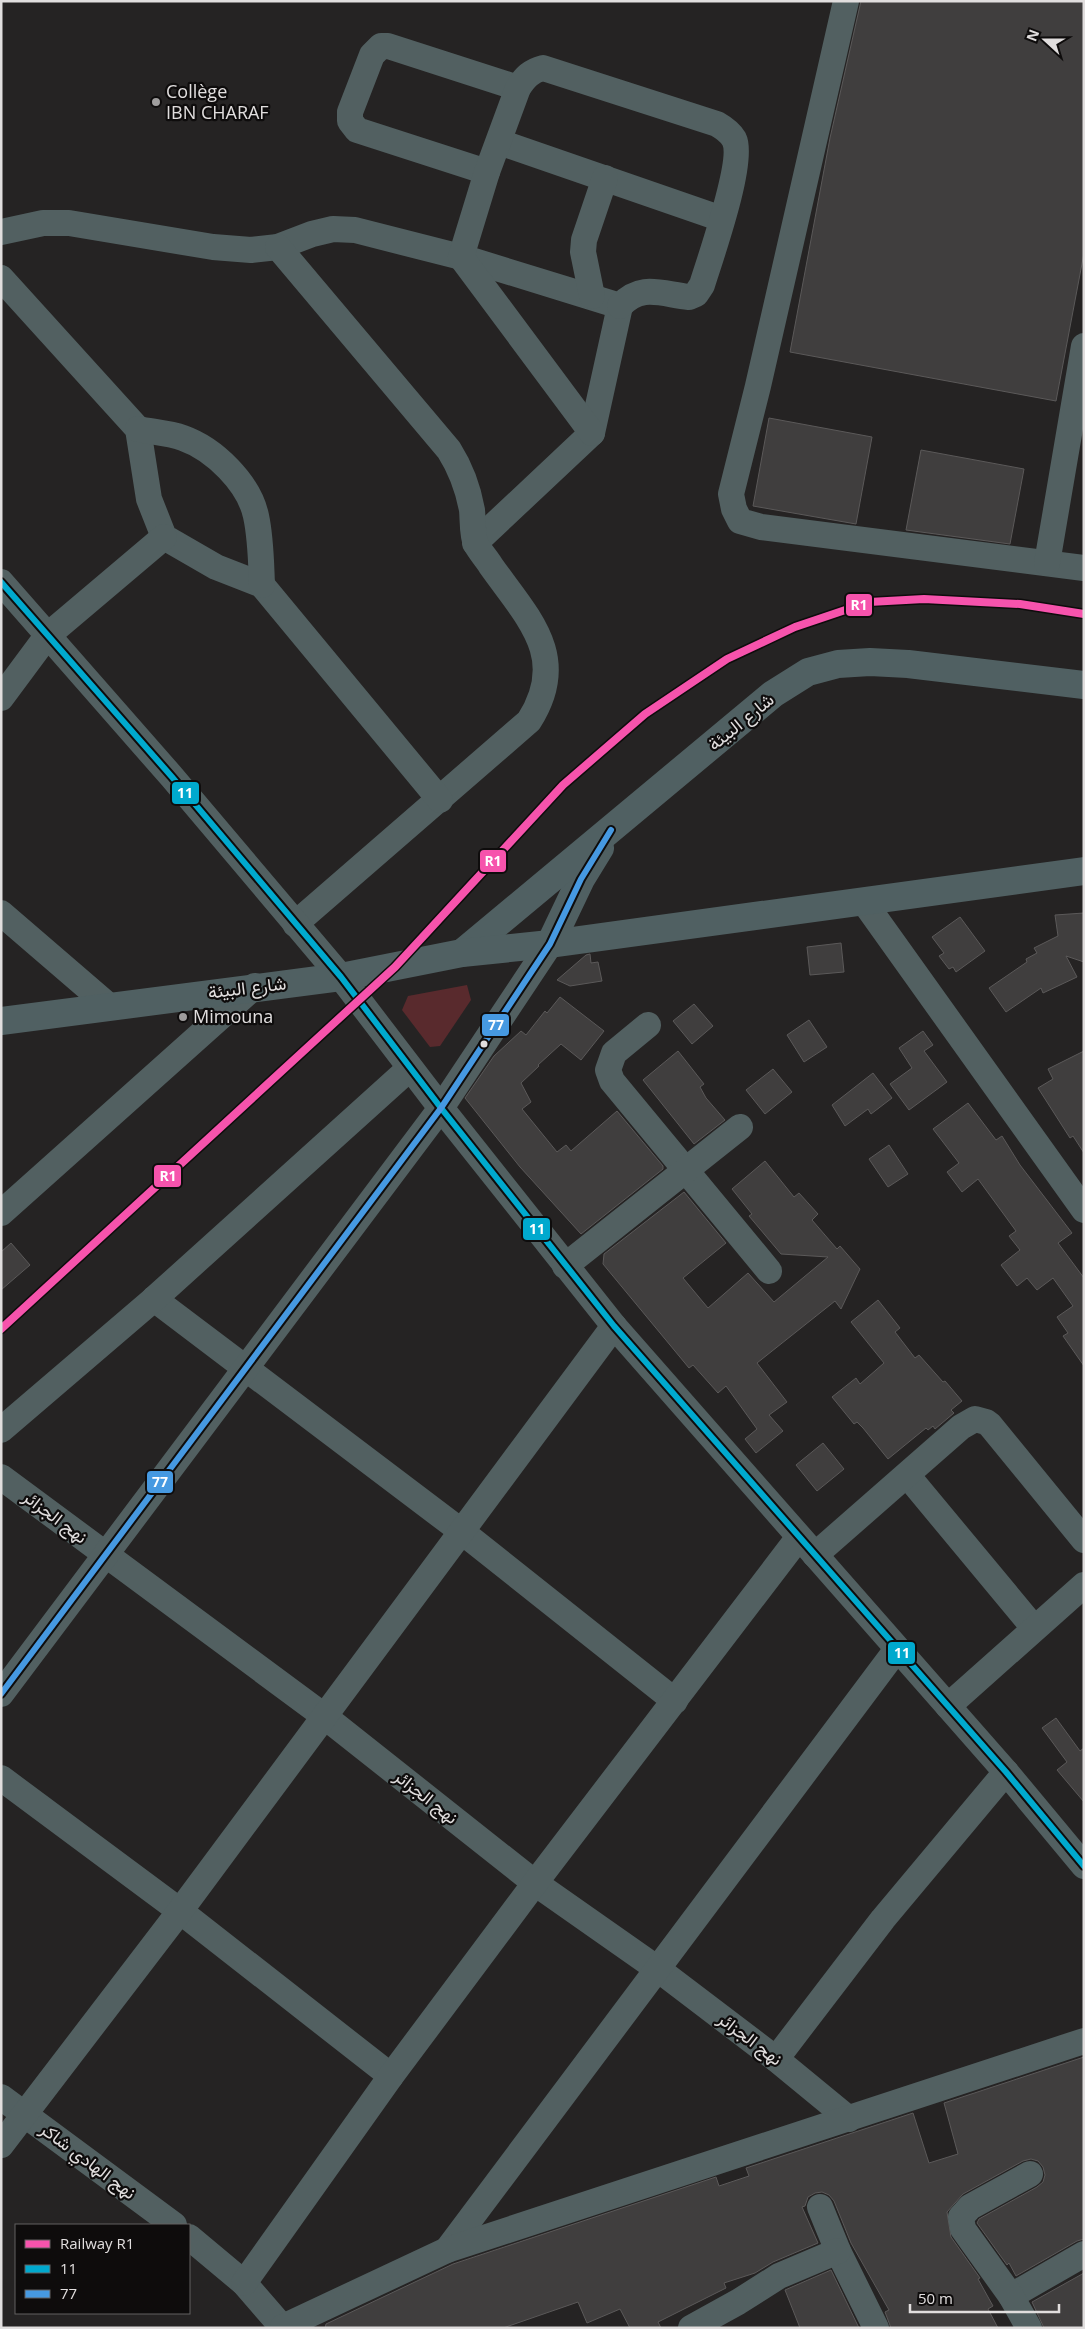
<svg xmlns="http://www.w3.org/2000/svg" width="1085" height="2329" font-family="'Open Sans',Vazirmatn,sans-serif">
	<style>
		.green { fill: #592a2d }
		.building { fill: #403e3e; stroke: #5b5959 }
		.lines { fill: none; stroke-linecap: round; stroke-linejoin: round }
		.minor { stroke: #526061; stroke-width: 26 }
		.major { stroke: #506062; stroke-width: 28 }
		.bus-1-casing { stroke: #0e0c0c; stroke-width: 10 }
		.bus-2-casing { stroke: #0e0c0c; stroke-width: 10 }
		.bus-1 { stroke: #00a9ce; stroke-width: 6 }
		.bus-2 { stroke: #4699e1; stroke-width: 6 }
		.rail-1-casing { stroke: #0e0c0c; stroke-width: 11 }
		.rail-1 { stroke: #f653ac; stroke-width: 8 }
		.poi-dot { fill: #9f9d9d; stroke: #0e0c0c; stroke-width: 2 }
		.bus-dot { fill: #e1dede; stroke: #0e0c0c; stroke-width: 2 }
		.labels { text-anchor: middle; stroke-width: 4.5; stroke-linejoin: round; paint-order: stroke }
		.poi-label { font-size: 18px; fill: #e1dede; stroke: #0e0c0c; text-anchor: start }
		.street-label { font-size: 18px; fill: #e1dede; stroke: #0e0c0c }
		.line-badge { stroke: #0e0c0c; stroke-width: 2 }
		.badge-label { font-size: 14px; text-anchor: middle; font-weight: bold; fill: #fff }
	</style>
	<rect width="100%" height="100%" fill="#252323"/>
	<path class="green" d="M467,985L471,1000L440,1046L430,1047L402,1010L408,996Z"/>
	<g class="building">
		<path d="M861,1H1084V253L1056,401L790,352L830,138Z"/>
		<path d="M769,418L872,437L856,524L753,506Z"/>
		<path d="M921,450L1024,469L1010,544L906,530Z"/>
		<path d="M1084,913V962L1066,956L1077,977L1043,993L1041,988L1006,1012L989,988L1027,962L1026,959L1037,953L1034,948L1058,936L1055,915Z"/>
		<path d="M960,917L985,951L956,972L953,967L949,969L939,956L944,953L932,937Z"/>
		<path d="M841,943L844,972L810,975L807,947Z"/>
		<path d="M590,954L591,963L598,962L602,981L570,986L557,980L586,955Z"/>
		<path d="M560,997L604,1031L581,1060L561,1044L538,1065L539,1066L521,1083L531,1102L522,1109L557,1152L566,1145L571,1151L617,1111L663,1166V1169L581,1234L520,1167L465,1098L494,1056L521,1031L526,1035L545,1011L547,1013Z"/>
		<path d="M694,1004L713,1026L692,1044L673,1021Z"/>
		<path d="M809,1020L827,1047L804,1062L787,1035Z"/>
		<path d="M923,1031L933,1045L924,1051L947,1082L909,1110L890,1084L912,1068L899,1048Z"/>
		<path d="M678,1051L704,1084L700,1087L706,1098L725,1120L694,1144L643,1080Z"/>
		<path d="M1084,1051V1153L1073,1136L1070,1138L1038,1088L1053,1079L1048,1069Z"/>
		<path d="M773,1069L792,1092L765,1114L746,1090Z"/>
		<path d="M873,1073L892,1098L871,1114L868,1109L845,1126L832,1105Z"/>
		<path d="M968,1103L996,1140L1002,1136L1020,1165L1072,1233L1058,1243L1084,1278V1366L1063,1336L1068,1333L1057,1317L1073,1306L1053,1278L1037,1290L1027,1278L1017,1286L1001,1265L1020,1250L1009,1236L1016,1231L978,1179L962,1192L947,1172L959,1163L933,1129Z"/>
		<path d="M889,1145L908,1174L888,1187L869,1159Z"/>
		<path d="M765,1161L794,1197L799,1193L818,1214L812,1220L837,1249L840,1246L860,1269L841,1309L835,1301L757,1363L787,1402L769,1415L783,1431L756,1453L745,1439L757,1429L726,1386L718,1393L693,1365L689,1368L603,1264L604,1254L684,1192L726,1243L683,1278L708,1308L748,1273L774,1302L828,1257L781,1254L749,1216L752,1214L732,1189Z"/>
		<path d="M11,1243L30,1265L1,1290V1252Z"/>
		<path d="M878,1300L900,1328L895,1332L915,1358L919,1355L943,1382L945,1381L962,1401L951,1410L954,1413L935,1429L933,1426L928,1430L926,1428L888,1459L863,1428L857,1422L854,1424L832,1397L856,1378L860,1384L884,1363L851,1322Z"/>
		<path d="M823,1443L844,1469L817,1491L796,1465Z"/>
		<path d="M1056,1718L1080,1751L1084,1748V1802L1057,1770L1067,1762L1042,1728Z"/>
		<path d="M1084,2057V2239L1077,2241L1016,2276L1009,2263L1007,2265L977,2223L979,2219L1037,2187L1043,2182L1045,2175L1043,2167L1038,2161L1031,2159L1023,2161L963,2194L947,2212L951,2237L980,2278L978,2279L993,2306L988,2309L998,2328H891L885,2312L889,2310L851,2243L834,2201L829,2195L822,2192L815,2193L808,2197L805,2206L802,2207L818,2243L773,2262L755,2273L724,2283L726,2288L658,2322L661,2328H630L620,2309L587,2323L578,2302L503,2328H325L326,2324L453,2264L716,2177L719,2186L749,2176L746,2168L913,2113L929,2163L958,2154L944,2103Z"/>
		<path d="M831,2270L859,2328H800L785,2290Z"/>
		<path d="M1084,2273V2328H1044L1032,2302Z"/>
	</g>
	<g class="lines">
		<g class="minor">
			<path d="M846,1L758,386L731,494L734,509L740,521L761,527L1084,568"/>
			<path d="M499,142L722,219"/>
			<path d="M487,172L357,130L350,121V112L372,55L381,46H388L518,88"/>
			<path d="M1,232L43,223H69L213,247L251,250L278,247L312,234L333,229L355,230L461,257L620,306L592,433L475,543"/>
			<path d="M278,247L449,450C461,469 468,488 472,510C473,520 472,535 476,544C480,552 487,559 491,566C528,618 570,657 529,721L295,924"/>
			<path d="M1,278L138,429L149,499L164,537L216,567L262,585L440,800"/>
			<path d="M592,296L583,252L584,240L605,178"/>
			<path d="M138,429C152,432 169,433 183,438C214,449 249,483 256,516C261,539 261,562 262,585"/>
			<path d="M592,433L461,257L487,172L518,88C525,77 531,71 543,68L717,124C724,128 730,132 734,139C745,160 710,259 702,285L696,294L689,297C661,294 641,283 620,306"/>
			<path d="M1047,563L1084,346"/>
			<path d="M1,582L172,777L341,977L441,1108L614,1326L1006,1772L1084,1866"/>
			<path d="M1,698L47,636L164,537"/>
			<path d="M864,902L1084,1210"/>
			<path d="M1,913L109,1006"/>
			<path d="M648,1025L614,1053L608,1070L612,1081L769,1271"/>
			<path d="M1,1213L255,986"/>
			<path d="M565,1266L740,1127"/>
			<path d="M154,1299L461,1531L675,1701"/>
			<path d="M1,1430L154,1299L410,1068"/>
			<path d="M907,1475L1034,1628"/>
			<path d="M1,1477L324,1716L535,1883L659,1970L776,2059L849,2119"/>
			<path d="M815,1555L961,1427L975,1419L986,1422L990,1425L1084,1540"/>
			<path d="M1,1694L441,1108L550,944"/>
			<path d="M948,1706L1084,1585"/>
			<path d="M1,1778L180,1911L391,2076"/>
			<path d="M776,2059L883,1919L1006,1772"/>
			<path d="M1,2097L174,2225"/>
			<path d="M1,2145L180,1911L614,1326"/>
			<path d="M820,2207L838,2251L876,2328"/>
			<path d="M189,2237L244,2283L283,2328"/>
			<path d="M447,2250L897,1649"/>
			<path d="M244,2283L391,2076L535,1883L799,1537"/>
			<path d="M1011,2296L1084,2254"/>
			<path d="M283,2327L447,2250L1084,2041"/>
			<path d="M691,2328L738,2302L779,2276L838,2251"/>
			<path d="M1029,2328L1011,2296L963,2229L961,2217L970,2207L1030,2174"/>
		</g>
		<g class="major">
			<path d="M550,944L581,879L600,848"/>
			<path d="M462,953L773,694L808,672L838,664L870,662L908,664L1084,685"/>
			<path d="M1,1021L341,977L462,953L550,944L1084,871"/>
		</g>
		<defs>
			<path id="bus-1" d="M1,582L172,777L341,977L441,1108L614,1326L1006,1772L1084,1866"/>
			<path id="bus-2" d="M1,1694L441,1108L550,944L581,879L611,830"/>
		</defs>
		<use href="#bus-1" class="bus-1-casing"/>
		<use href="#bus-2" class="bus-2-casing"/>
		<use href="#bus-1" class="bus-1"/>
		<use href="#bus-2" class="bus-2"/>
		<defs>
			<path id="rail-1" d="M1,1329L395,967L563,785L645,714L727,659L795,627L869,602L924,599L1020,604L1084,614"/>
		</defs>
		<use href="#rail-1" class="rail-1-casing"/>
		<use href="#rail-1" class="rail-1"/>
	</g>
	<g class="poi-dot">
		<circle cx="156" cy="102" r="5"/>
		<circle cx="183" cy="1017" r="5"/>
	</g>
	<circle class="bus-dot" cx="484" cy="1044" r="4.5"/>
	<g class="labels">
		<g class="poi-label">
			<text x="166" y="98">Collège<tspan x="166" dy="21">IBN CHARAF</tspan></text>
			<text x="193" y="1023">Mimouna</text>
		</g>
		<g class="street-label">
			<text transform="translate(741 722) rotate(-39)" y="6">شارع البيئة</text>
			<text transform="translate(247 988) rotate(-7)" y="6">شارع البيئة</text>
			<text transform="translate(55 1517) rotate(37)" y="6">نهج الجزائر</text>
			<text transform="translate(426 1797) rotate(38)" y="6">نهج الجزائر</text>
			<text transform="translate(750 2039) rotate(37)" y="6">نهج الجزائر</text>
			<text transform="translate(88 2161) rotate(37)" y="6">نهج الهادي شاكر</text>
		</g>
	</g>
	<g class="line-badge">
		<rect x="845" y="593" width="28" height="24" rx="5" fill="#f653ac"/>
		<rect x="171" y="781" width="29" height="24" rx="5" fill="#00a9ce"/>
		<rect x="479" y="849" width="28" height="24" rx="5" fill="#f653ac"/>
		<rect x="481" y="1013" width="29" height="24" rx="5" fill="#4699e1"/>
		<rect x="153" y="1164" width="29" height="24" rx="5" fill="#f653ac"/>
		<rect x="522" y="1217" width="29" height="24" rx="5" fill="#00a9ce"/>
		<rect x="146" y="1470" width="28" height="24" rx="5" fill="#4699e1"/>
		<rect x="887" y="1641" width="29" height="24" rx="5" fill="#00a9ce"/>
	</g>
	<g class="badge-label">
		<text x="859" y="610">R1</text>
		<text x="185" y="798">11</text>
		<text x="493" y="866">R1</text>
		<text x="496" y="1030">77</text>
		<text x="168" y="1181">R1</text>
		<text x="537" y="1234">11</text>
		<text x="160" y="1487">77</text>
		<text x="902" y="1658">11</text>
	</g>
	<rect width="1085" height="2329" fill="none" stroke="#e1dede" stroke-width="5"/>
	<rect x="15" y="2224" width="175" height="90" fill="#0e0c0c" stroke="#626060"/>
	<rect x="25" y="2240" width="25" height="8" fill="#f653ac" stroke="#626060"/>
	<text x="60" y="2249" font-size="15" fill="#e1dede">Railway R1</text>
	<rect x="25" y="2265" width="25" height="8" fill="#00a9ce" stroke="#626060"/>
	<text x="60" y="2274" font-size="15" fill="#e1dede">11</text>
	<rect x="25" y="2290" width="25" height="8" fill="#4699e1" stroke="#626060"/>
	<text x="60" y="2299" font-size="15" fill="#e1dede">77</text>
	<g transform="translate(1045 40) rotate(291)" stroke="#0e0c0c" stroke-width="4" paint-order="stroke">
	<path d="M0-4L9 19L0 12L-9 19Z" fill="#e1dede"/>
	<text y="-8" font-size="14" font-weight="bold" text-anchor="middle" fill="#e1dede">N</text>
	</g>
	<path d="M910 2304v8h149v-8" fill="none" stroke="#e1dede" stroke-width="2.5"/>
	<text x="918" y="2304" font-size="15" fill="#e1dede" stroke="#0e0c0c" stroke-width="4" paint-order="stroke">50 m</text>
</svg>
